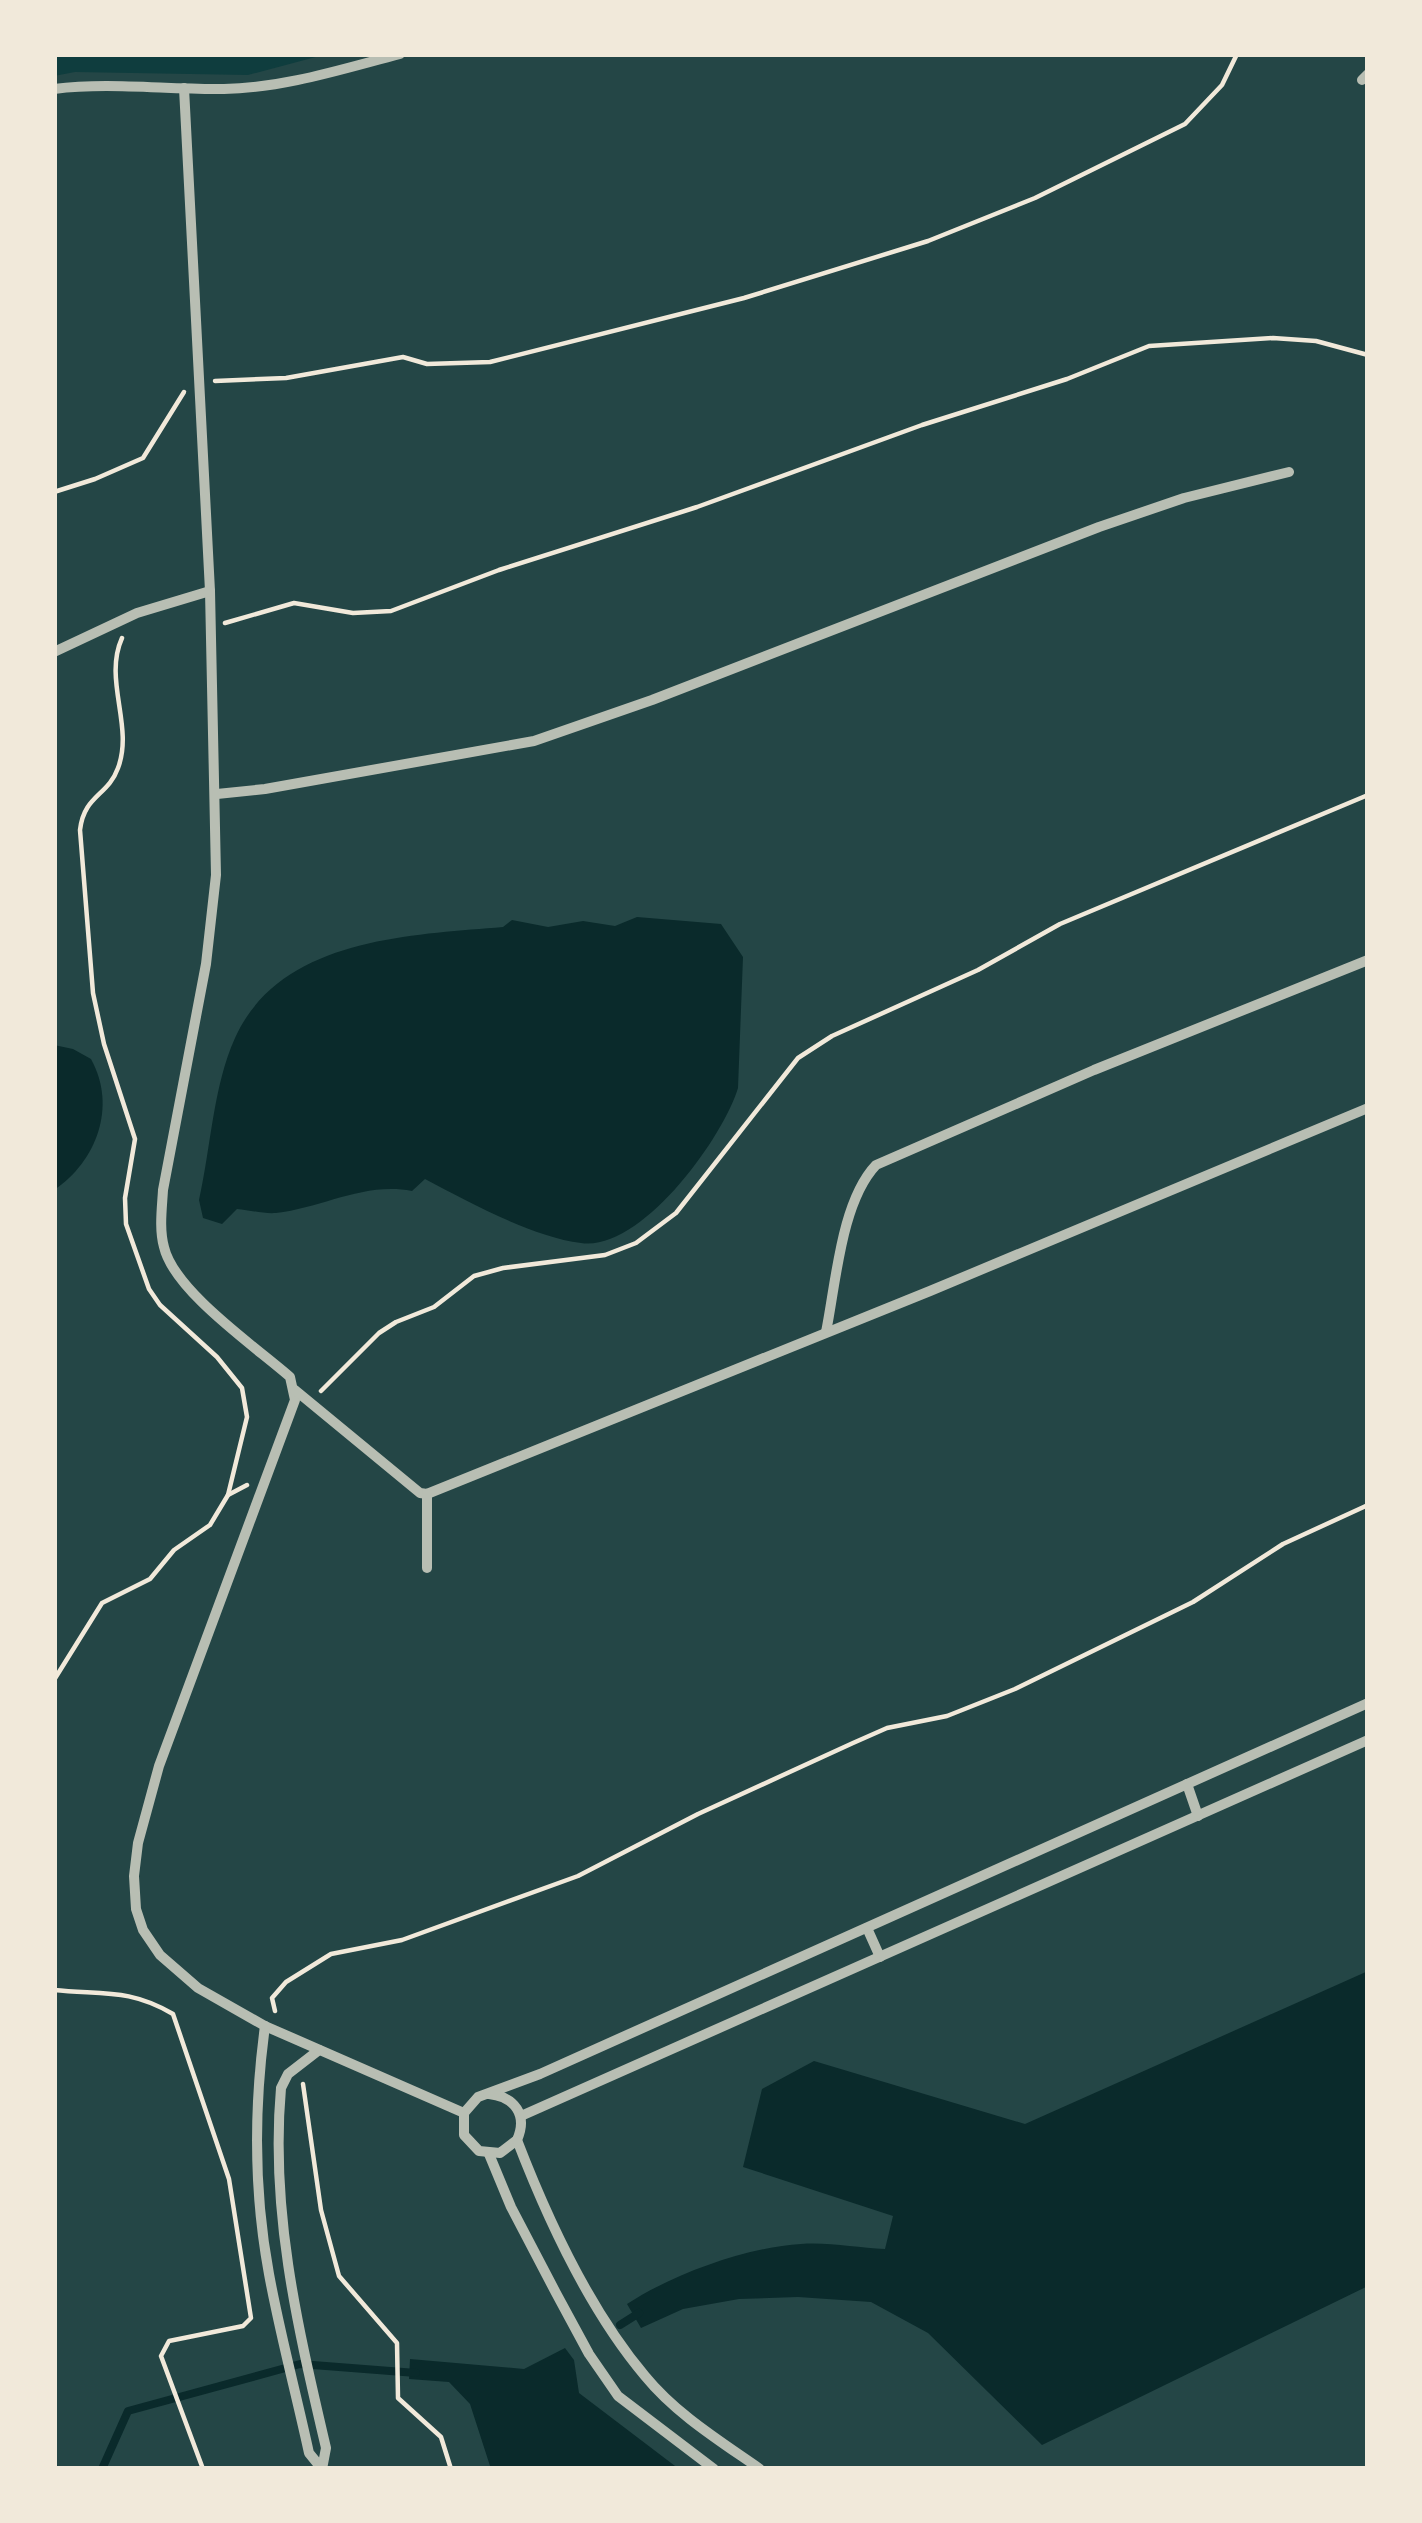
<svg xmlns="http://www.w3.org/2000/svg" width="1422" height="2523" font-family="Spectral,serif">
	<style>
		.green { fill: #244646 }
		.water { fill: #0a2a2b }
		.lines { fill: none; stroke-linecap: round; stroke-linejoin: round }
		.stream { stroke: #0a2a2b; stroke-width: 8 }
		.path { stroke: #f1e9da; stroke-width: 4.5 }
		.minor { stroke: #b8beb3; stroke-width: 10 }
	</style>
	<rect width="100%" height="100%" fill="#0f3d3e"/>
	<path class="green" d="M327,54H1368V2469H54V76L75,72L248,75Z"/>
	<g class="water">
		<path d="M637,917L721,924L743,957L738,1088C723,1138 641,1252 581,1243C532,1237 469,1202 425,1179L412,1191C363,1182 323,1208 276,1213C264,1214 249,1210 237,1209L222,1224L203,1218L199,1200C211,1147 213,1087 235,1038C280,938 410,935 503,927L512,920L548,927L583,921L615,926Z"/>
		<path d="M54,1045L73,1049L91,1059C117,1106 97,1161 54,1190Z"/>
		<path d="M1368,1971V2286L1042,2445L928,2333L871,2302L798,2297L739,2299L683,2309L641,2328L627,2304C673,2274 747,2247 801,2244C829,2242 858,2248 885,2249L893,2216L743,2167L762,2089L814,2061L1025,2124Z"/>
		<path d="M565,2348L574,2360L579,2393L679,2469H491L470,2404L449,2382L409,2379L410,2359L524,2369Z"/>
	</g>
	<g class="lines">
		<g class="stream">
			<path d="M620,2325L639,2313"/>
			<path d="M102,2469L128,2411L300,2364L416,2373"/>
		</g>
		<g class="path">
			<path d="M215,381L286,378L403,357L427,364L490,362L744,298L928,241L1035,198L1185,124L1222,85L1237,54"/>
			<path d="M54,492L95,479L143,458L184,392"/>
			<path d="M225,623L294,603L353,613L391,611L499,570L697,507L922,425L1067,379L1149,346L1273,338L1316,341L1368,355"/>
			<path d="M122,638C103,680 134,726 118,768C108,796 84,795 80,830L93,993L104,1044L135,1139L125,1198L126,1224L149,1289L160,1305L217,1357L242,1388L247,1417L228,1495"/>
			<path d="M321,1391L379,1333L396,1322L434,1307L474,1276L503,1268L605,1255L636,1243L676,1213L798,1058L832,1036L978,970L1060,924L1368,795"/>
			<path d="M54,1680L102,1603L150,1579L174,1550L210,1525L228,1495L247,1485"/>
			<path d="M54,1990C101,1995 129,1988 173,2014L229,2179L251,2318L243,2326L169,2341L161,2356L203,2469"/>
			<path d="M275,2011L272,1998L286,1982L331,1954L402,1940L578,1876L698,1814L853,1743L887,1728L947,1716L1015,1689L1193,1602L1283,1544L1368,1505"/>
			<path d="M303,2084L321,2210L339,2276L397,2343L398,2398L441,2437L451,2469"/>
		</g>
		<g class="minor">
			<path d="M1362,80L1368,74"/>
			<path d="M184,88L210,591L216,875L206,964L163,1190C162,1208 159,1229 164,1247C174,1291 256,1347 290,1377L295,1400L159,1766L138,1843L134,1876L136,1909L143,1930L160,1955L198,1988L265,2026L464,2113"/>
			<path d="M54,89C110,82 167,90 224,89C284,88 342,69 400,54"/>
			<path d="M54,652L137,613L210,591"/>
			<path d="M217,794L265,789L534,741L652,700L1099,527L1184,498L1289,472"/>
			<path d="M826,1332C836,1283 841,1202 876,1165L1094,1070L1368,960"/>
			<path d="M295,1390L420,1493L427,1494L930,1291L1368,1108"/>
			<path d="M427,1494V1568"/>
			<path d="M1187,1784L1198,1816"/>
			<path d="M867,1928L880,1957"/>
			<path d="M265,2026C254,2107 254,2193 269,2274C280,2334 296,2393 309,2453L322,2469"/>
			<path d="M319,2050L288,2074L281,2088C270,2212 298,2328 326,2448L322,2469"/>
			<path d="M489,2094C515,2097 528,2115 517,2140L500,2153L479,2151L464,2135V2113L478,2097L540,2074L1368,1703"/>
			<path d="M521,2116L1368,1740"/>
			<path d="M517,2140C547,2218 591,2312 645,2376C676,2414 720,2441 760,2469"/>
			<path d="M489,2154L511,2207L556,2293L589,2354L618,2396L714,2469"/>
		</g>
	</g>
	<rect width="1422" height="2523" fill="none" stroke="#f1e9da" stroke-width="114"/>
</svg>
